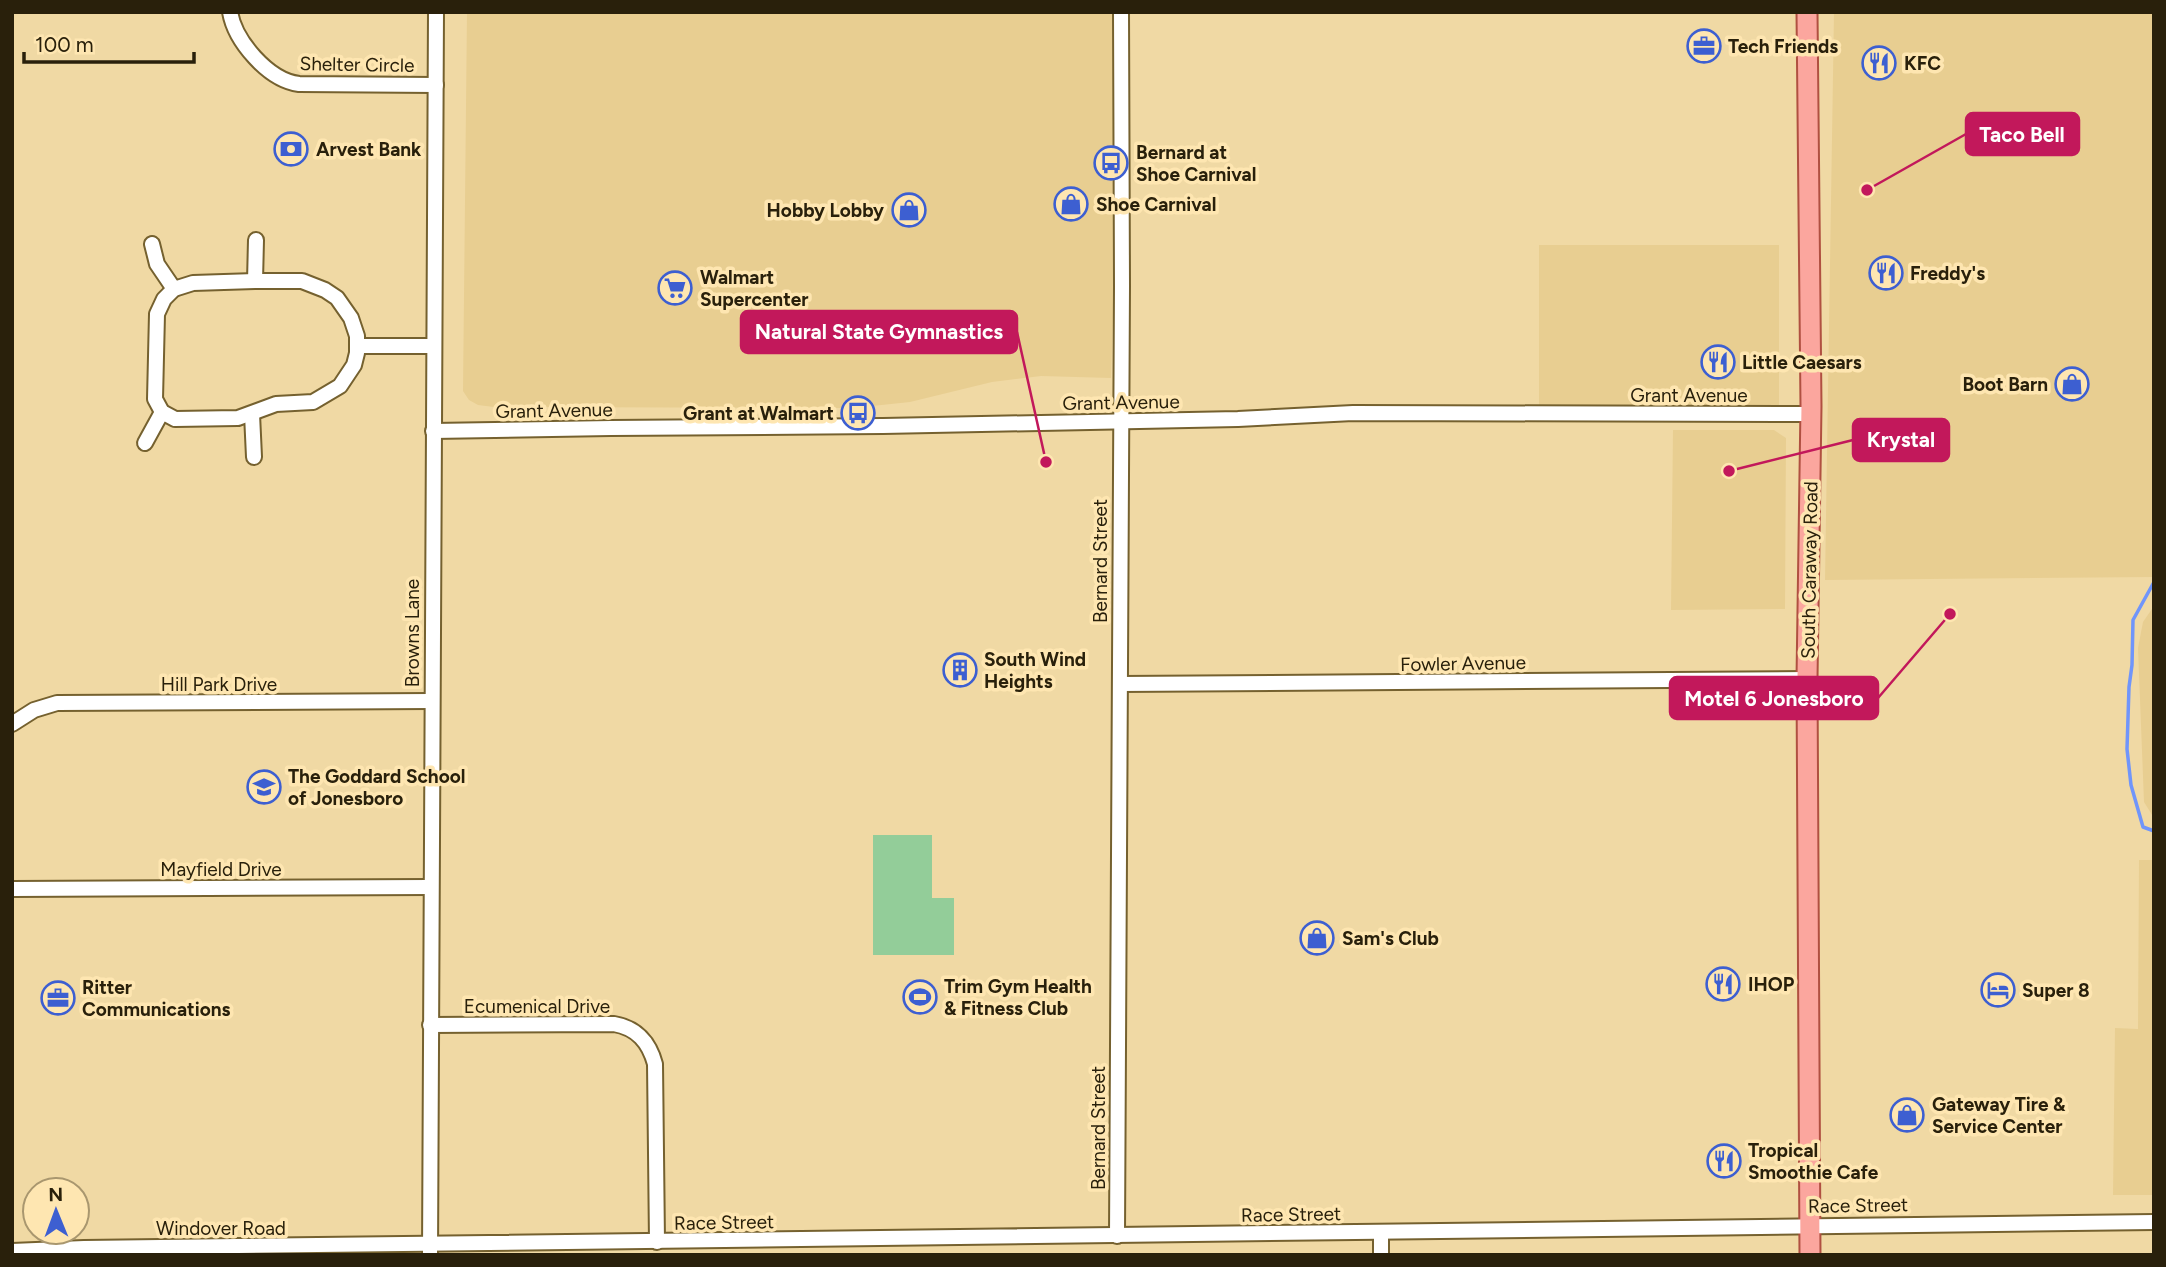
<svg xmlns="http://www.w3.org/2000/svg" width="2166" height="1267" font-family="Figtree,sans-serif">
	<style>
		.built { fill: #e8ce91 }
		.green { fill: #93cd99 }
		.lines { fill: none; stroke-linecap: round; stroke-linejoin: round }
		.stream { stroke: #7095fa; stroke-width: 3.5 }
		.minor-casing { stroke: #75612f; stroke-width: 18 }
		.major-casing { stroke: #b05041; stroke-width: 23 }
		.minor { stroke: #fff; stroke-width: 14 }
		.major { stroke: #fba69e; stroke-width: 19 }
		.labels { text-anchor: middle; stroke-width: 7; stroke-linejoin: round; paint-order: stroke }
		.poi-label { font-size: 19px; font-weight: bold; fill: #29200b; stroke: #fee6b1; text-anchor: start }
		.street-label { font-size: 19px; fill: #29200b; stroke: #fee6b1 }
		.leader { fill: none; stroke: #c2185b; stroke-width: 2.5 }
		.callout-dot { fill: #c2185b; stroke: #fee6b1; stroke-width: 2.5 }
		.callout { fill: #c2185b; stroke: #c2185b; stroke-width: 2.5 }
		.callout-label { font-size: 21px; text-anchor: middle; font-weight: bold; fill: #fff }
	</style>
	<rect width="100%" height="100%" fill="#f0d9a4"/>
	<g class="built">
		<path d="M467,12H1112L1113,315L1111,378L1041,376L992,382L910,402L853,408L494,407L478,405L469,400L463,391Z"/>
		<path d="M1834,12H2154V577L1825,580Z"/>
		<path d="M1539,245H1779V405L1539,406Z"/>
		<path d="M1673,430H1774L1786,438L1785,609L1671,610Z"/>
		<path d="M2154,606V818L2144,802L2138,648L2143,622Z"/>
		<path d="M2139,860H2154V1195H2113L2115,1028L2138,1029Z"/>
	</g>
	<path class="green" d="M873,835H932V898H954V955H873Z"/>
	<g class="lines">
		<path class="stream" d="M2154,582L2133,620L2132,665L2129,687L2127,749L2131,785L2143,827L2154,831"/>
		<defs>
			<g id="minor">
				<path d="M230,12C235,41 268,80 299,84L436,85"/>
				<path d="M152,244L157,264L174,289"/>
				<path d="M255,281H302L325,290L337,298L351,318L357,336V353L354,365L340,386L313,402L276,404L238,418L175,419L162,412L155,399L157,314L164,299L174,289L193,283Z"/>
				<path d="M255,281L256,240"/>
				<path d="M357,346H434"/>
				<path d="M252,414L254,457"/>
				<path d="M433,431L611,428L883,426L1238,419L1353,413L1811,414"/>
				<path d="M145,443L162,412"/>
				<path d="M1120,684L1807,679"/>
				<path d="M12,724L34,710L57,703L431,701"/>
				<path d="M12,889L430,887"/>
				<path d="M430,1025L614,1024C637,1028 649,1042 655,1064L657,1242"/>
				<path d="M1381,1232V1255"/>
				<path d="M1117,1236L1122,286L1121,12"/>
				<path d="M12,1251L84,1248L2154,1222"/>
				<path d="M430,1255L436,12"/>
			</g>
			<path id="major" d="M1807,12L1811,406L1807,679L1810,1255"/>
		</defs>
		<use href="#minor" class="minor-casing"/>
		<use href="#major" class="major-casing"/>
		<use href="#minor" class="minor"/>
		<use href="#major" class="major"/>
	</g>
	<defs>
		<symbol id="office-ring" viewBox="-11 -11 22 22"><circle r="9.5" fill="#fee6b1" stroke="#3d5fd1" stroke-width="1.5"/><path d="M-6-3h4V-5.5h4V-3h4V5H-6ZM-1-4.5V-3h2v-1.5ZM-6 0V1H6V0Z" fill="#3d5fd1"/></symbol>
		<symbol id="restaurant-ring" viewBox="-11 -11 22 22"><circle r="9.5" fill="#fee6b1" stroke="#3d5fd1" stroke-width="1.5"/><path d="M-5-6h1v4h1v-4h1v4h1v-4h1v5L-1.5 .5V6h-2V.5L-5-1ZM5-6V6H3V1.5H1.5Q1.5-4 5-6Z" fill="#3d5fd1"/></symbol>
		<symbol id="bank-ring" viewBox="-11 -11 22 22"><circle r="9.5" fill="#fee6b1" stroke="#3d5fd1" stroke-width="1.5"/><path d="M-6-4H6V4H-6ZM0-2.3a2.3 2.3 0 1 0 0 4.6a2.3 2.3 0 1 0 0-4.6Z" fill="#3d5fd1"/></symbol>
		<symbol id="bus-ring" viewBox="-11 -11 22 22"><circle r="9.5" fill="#fee6b1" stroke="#3d5fd1" stroke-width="1.5"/><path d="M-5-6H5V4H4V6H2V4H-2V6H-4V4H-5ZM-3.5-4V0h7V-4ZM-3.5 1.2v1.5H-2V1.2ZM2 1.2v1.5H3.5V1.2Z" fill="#3d5fd1"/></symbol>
		<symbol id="shop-ring" viewBox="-11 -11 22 22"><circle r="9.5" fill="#fee6b1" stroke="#3d5fd1" stroke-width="1.5"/><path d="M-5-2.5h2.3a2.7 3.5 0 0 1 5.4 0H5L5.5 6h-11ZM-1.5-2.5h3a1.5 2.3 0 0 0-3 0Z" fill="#3d5fd1"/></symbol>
		<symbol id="supermarket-ring" viewBox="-11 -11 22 22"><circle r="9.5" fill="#fee6b1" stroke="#3d5fd1" stroke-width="1.5"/><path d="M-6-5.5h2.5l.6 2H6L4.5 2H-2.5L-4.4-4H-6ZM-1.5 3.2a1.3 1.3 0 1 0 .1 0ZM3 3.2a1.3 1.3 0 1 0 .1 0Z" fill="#3d5fd1"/></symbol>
		<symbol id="building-ring" viewBox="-11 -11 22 22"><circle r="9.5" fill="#fee6b1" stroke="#3d5fd1" stroke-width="1.5"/><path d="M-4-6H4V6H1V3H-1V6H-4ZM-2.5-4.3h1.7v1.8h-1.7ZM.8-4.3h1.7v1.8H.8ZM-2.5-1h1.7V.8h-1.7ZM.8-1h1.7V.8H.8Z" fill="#3d5fd1"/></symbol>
		<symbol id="school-ring" viewBox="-11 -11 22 22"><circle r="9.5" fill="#fee6b1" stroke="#3d5fd1" stroke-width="1.5"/><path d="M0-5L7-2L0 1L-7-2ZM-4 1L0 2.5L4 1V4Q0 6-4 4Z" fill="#3d5fd1"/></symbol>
		<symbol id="hotel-ring" viewBox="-11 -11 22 22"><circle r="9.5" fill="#fee6b1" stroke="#3d5fd1" stroke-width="1.5"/><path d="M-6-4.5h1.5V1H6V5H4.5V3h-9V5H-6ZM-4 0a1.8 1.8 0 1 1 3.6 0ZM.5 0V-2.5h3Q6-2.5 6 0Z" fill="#3d5fd1"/></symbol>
		<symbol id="stadium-ring" viewBox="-11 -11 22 22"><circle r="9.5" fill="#fee6b1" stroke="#3d5fd1" stroke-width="1.5"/><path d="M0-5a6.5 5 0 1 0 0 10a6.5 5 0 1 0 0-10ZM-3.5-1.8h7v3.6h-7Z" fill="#3d5fd1"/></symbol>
	</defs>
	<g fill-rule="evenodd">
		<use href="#office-ring" x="1685" y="27" width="38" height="38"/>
		<use href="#restaurant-ring" x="1860" y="44" width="38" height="38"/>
		<use href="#bank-ring" x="272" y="130" width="38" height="38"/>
		<use href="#bus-ring" x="1092" y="144" width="38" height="38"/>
		<use href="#shop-ring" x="1052" y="185" width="38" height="38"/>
		<use href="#shop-ring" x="890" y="191" width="38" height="38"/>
		<use href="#restaurant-ring" x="1867" y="254" width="38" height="38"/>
		<use href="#supermarket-ring" x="656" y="269" width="38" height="38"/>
		<use href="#restaurant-ring" x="1699" y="343" width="38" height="38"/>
		<use href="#shop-ring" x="2053" y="365" width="38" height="38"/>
		<use href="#bus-ring" x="839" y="394" width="38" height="38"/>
		<use href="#building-ring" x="941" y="651" width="38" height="38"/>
		<use href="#school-ring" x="245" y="768" width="38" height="38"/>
		<use href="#shop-ring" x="1298" y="919" width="38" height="38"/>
		<use href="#restaurant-ring" x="1704" y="965" width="38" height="38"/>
		<use href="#hotel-ring" x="1979" y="971" width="38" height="38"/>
		<use href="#stadium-ring" x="901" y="978" width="38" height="38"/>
		<use href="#office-ring" x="39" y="979" width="38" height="38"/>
		<use href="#shop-ring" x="1888" y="1096" width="38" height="38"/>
		<use href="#restaurant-ring" x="1705" y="1142" width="38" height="38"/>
	</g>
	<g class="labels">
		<g class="poi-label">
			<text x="1728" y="53">Tech Friends</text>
			<text x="1904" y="70">KFC</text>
			<text x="316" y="156">Arvest Bank</text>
			<text x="1136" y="159">Bernard at<tspan x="1136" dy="22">Shoe Carnival</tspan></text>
			<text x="1096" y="211">Shoe Carnival</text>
			<text x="884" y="217" text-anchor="end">Hobby Lobby</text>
			<text x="1910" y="280">Freddy's</text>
			<text x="700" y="284">Walmart<tspan x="700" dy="22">Supercenter</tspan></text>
			<text x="1742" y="369">Little Caesars</text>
			<text x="2048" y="391" text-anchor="end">Boot Barn</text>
			<text x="834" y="420" text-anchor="end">Grant at Walmart</text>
			<text x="984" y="666">South Wind<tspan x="984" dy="22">Heights</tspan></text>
			<text x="288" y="783">The Goddard School<tspan x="288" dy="22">of Jonesboro</tspan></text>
			<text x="1342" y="945">Sam's Club</text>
			<text x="1748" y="991">IHOP</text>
			<text x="944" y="993">Trim Gym Health<tspan x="944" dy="22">&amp; Fitness Club</tspan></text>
			<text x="82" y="994">Ritter<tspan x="82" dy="22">Communications</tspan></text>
			<text x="2022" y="997">Super 8</text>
			<text x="1932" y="1111">Gateway Tire &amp;<tspan x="1932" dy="22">Service Center</tspan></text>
			<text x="1748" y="1157">Tropical<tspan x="1748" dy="22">Smoothie Cafe</tspan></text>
		</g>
		<g class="street-label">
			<text transform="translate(357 64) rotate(1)" y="7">Shelter Circle</text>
			<text x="1689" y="402">Grant Avenue</text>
			<text transform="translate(1121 402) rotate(-1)" y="7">Grant Avenue</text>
			<text transform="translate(554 410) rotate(-1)" y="7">Grant Avenue</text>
			<text transform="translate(1100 561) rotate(-90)" y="7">Bernard Street</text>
			<text transform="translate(1809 570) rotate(-89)" y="7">South Caraway Road</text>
			<text transform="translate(412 633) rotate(-90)" y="7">Browns Lane</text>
			<text transform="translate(1463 663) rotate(-1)" y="7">Fowler Avenue</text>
			<text x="219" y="691">Hill Park Drive</text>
			<text x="221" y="876">Mayfield Drive</text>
			<text x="537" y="1013">Ecumenical Drive</text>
			<text transform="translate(1098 1128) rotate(-90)" y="7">Bernard Street</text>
			<text transform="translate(1858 1205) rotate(-1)" y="7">Race Street</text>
			<text transform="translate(1291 1214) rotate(-1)" y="7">Race Street</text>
			<text transform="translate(724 1222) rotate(-1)" y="7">Race Street</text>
			<text x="221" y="1235">Windover Road</text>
		</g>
	</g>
	<path class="leader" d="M1867 190L1966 134M1046 462L1017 332M1729 471L1853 440M1950 614L1878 698"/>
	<g class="callout-dot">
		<circle cx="1867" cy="190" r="7"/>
		<circle cx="1046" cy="462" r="7"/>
		<circle cx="1729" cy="471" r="7"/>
		<circle cx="1950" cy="614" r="7"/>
	</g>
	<g class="callout">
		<rect x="1966" y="113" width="113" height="42" rx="7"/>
		<rect x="741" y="311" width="276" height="42" rx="7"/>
		<rect x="1853" y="419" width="96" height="42" rx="7"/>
		<rect x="1670" y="677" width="208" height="42" rx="7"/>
	</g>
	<g class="callout-label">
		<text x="2022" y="142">Taco Bell</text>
		<text x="879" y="339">Natural State Gymnastics</text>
		<text x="1901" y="447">Krystal</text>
		<text x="1774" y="706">Motel 6 Jonesboro</text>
	</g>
	<rect width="2166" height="1267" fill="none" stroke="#29200b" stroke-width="28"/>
	<g transform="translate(56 1211) rotate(359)"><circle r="33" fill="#fee6b1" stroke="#a9976f" stroke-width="2"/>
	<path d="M0-5L12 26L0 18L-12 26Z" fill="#3d5fd1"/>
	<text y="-10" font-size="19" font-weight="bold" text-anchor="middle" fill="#29200b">N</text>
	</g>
	<path d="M24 52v10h170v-10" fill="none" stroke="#29200b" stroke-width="3.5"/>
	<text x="35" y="52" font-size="21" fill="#29200b" stroke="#fee6b1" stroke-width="5" paint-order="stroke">100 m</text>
</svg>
